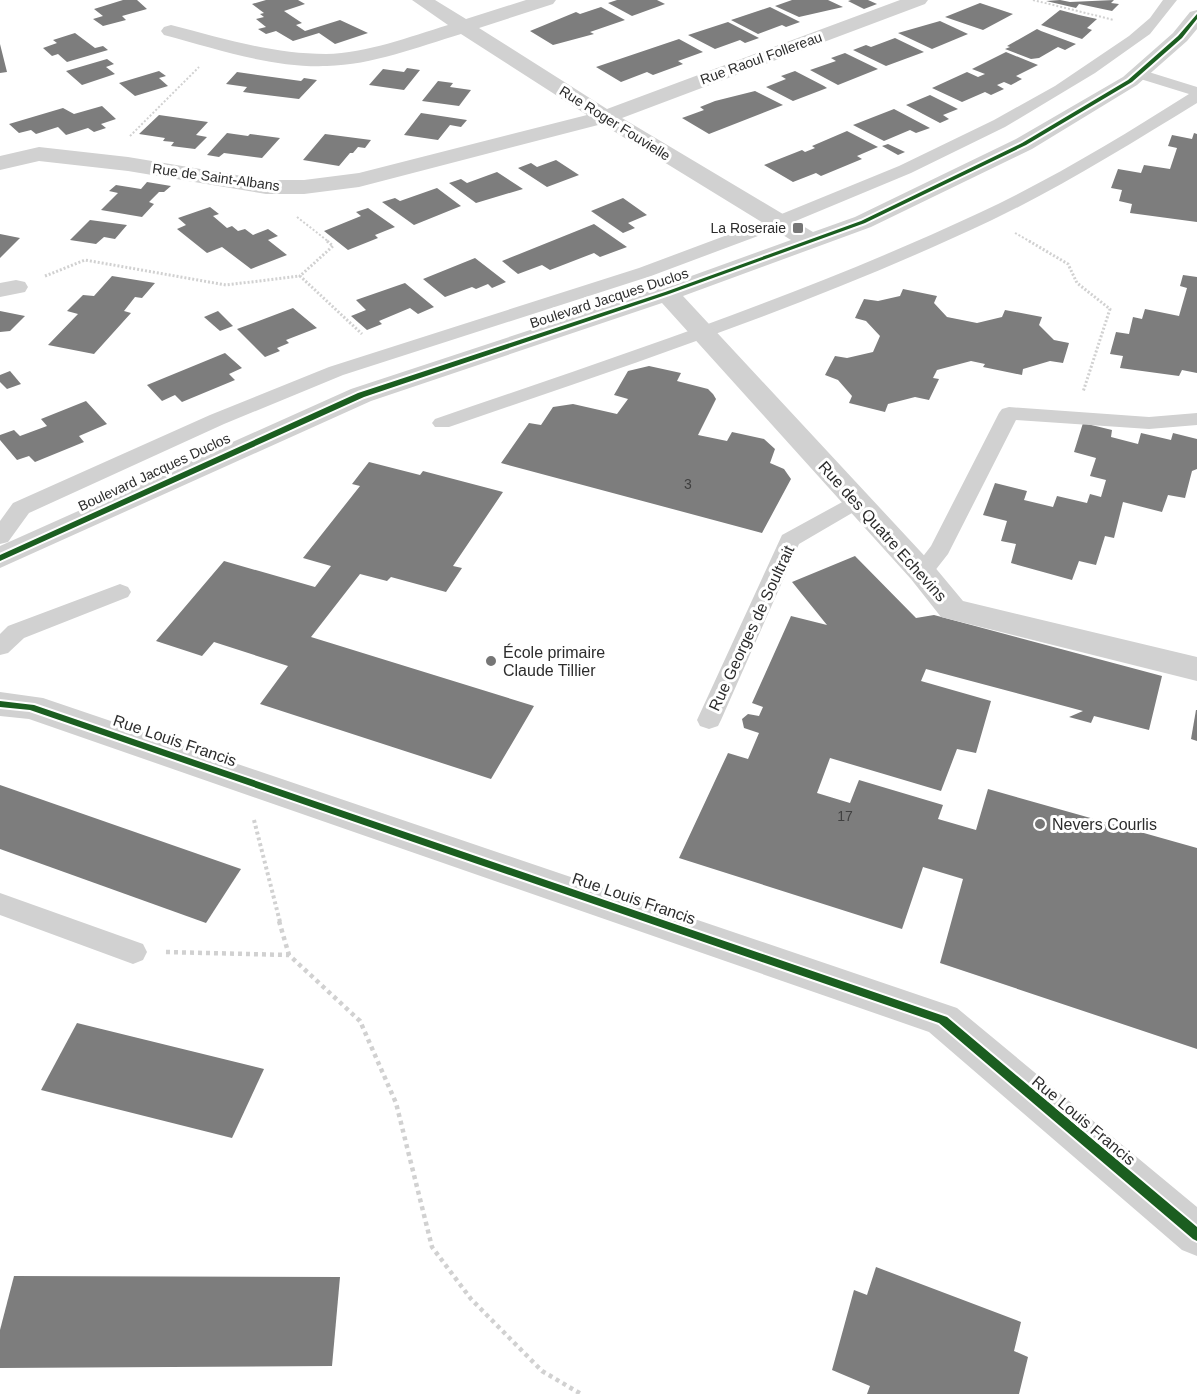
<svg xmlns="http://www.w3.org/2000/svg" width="1197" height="1394" font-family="Helvetica,sans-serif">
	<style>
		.building { fill: #7d7d7d }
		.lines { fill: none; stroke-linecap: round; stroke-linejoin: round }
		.path-far3 { stroke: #d1d1d1; stroke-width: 2; stroke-dasharray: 2 2; stroke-linecap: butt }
		.path-far2 { stroke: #d1d1d1; stroke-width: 3; stroke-dasharray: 2 2; stroke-linecap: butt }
		.path-far1 { stroke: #d1d1d1; stroke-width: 4; stroke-dasharray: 3 3; stroke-linecap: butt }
		.path { stroke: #d1d1d1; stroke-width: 4.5; stroke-dasharray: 4 4; stroke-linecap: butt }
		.service { fill: #d1d1d1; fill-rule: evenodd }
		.minor { fill: #d1d1d1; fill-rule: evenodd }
		.cycleway-casing { stroke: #fff; stroke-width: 4 }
		.cycleway { fill: #1b5e20; fill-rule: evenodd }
		.poi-dot { fill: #767676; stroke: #fff; stroke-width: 2 }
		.labels { text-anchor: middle; stroke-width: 6; stroke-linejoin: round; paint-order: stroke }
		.far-street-label { font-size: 14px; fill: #2c2c2c; stroke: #fff }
		.far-poi-label { font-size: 14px; fill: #2c2c2c; stroke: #fff; text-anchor: end }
		.number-label { font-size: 14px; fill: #404040 }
		.street-label { font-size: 16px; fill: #2c2c2c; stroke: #fff }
		.poi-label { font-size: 16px; fill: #2c2c2c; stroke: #fff; text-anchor: start }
	</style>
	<rect width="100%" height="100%" fill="#fff"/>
	<g class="building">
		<path d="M123,0H137L147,9L122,16L126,20L103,26L93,19L103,16L94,9Z"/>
		<path d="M266,0H298L305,4L284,11L302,23L296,25L305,31L340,20L368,33L335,44L319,33L293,41L276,31L266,34L258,29L266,27L256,19L264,17L260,14L264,13L252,4Z"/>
		<path d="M617,0H657L665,4L632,16L608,3Z"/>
		<path d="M792,0H828L843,7L799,17L775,6Z"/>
		<path d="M851,0H868L877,4L864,9L848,1Z"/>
		<path d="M1060,0L1070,2L1114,0L1111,3L1119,4L1112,11L1079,4L1076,8L1046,1Z"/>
		<path d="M980,3L1013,14L983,30L945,17Z"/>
		<path d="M601,7L625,20L590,32L594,34L553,45L530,31L576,12L580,14Z"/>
		<path d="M770,7L800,22L786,27L782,25L758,34L731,20Z"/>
		<path d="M1060,10L1079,15L1097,19L1087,28L1092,30L1082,39L1041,25Z"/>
		<path d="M940,21L968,34L932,49L898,33Z"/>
		<path d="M728,22L759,38L745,43L740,40L715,49L688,35Z"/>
		<path d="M1037,29L1041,31L1076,44L1065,50L1058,47L1039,58L1031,59L1005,49L1010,47L1007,46Z"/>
		<path d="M75,33L95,48L103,46L108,50L67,62L58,54L52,56L43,48L57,43L53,40Z"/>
		<path d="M895,38L924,52L886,66L853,50L866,45L871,47Z"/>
		<path d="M679,39L703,52L678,61L683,64L653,75L647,72L621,82L596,67Z"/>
		<path d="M0,44L7,72L0,73Z"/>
		<path d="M1006,52L1038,65L1016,76L1022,79L1011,85L1004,82L997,85L1004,89L991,95L985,92L962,102L932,88L967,72L978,77L985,74L972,69Z"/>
		<path d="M845,53L878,69L838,85L810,70L836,61L831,58Z"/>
		<path d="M107,59L114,64L106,67L115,74L82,85L66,71Z"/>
		<path d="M407,68L420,70L404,90L369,85L383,69L404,72Z"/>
		<path d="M159,71L166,76L159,78L168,86L135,96L119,83Z"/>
		<path d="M795,71L824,86L827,88L793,101L766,87L786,79L781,76Z"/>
		<path d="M237,72L301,81L304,78L317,80L299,99L243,92L247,87L226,84Z"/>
		<path d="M438,81L453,83L450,87L471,90L459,106L422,101Z"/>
		<path d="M755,91L783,105L709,134L682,118L704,110L700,107L715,101Z"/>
		<path d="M930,95L958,109L943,115L949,119L940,123L906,105Z"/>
		<path d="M102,106L116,119L101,124L106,128L94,132L88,128L66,135L58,127L36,134L31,130L19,133L9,124L63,108L74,114Z"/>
		<path d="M894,109L930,128L916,133L910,130L884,141L853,125Z"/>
		<path d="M421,113L467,120L461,127L450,125L438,140L404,135Z"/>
		<path d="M159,115L208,122L196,135L207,137L195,149L171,146L174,142L163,141L165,138L139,134Z"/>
		<path d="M847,131L878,147L857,156L862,159L821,176L816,173L793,182L764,165L802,150L805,152L815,148L812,146Z"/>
		<path d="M227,133L248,136L250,134L280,138L262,158L224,153L219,157L207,155Z"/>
		<path d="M1194,133L1197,134V222L1130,213L1132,204L1119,201L1122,190L1111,188L1118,169L1141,173L1144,165L1170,169L1177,148L1168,146L1172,135L1192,139Z"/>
		<path d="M325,134L371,140L365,148L358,147L353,153H350L339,166L303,160Z"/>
		<path d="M888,144L905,152L898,155L882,146Z"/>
		<path d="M556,160L579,175L547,187L518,168L531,163L537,167Z"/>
		<path d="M497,172L523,189L476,203L449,183L461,179L467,183Z"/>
		<path d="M147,182L171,186L164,192H159L149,202L154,204L142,217L101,210L118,193L109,191L116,185L141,189Z"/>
		<path d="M437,188L461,206L414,225L382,202L395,198L400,201Z"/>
		<path d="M623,198L647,215L628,223L635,228L623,233L591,211Z"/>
		<path d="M210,207L219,214L213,216L227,228L232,226L238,231L245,229L253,235L268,229L278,236L268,240L287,255L251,269L222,247L207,253L177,229L186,225L178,218Z"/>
		<path d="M368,208L395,227L375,235L378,238L348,250L324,231L361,216L356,212Z"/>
		<path d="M90,220L127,225L115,239L104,237L96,244L70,240Z"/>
		<path d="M594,224L627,247L600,257L594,253L550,270L542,265L518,274L502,261Z"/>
		<path d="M0,234L20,238L0,258Z"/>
		<path d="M475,258L506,282L492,288L488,284L476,289L472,287L445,297L423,279Z"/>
		<path d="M1183,275L1197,277V373L1182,370L1179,376L1120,368L1123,356L1110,354L1116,332L1129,334L1133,317L1142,319L1145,309L1179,316L1187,288L1180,286Z"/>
		<path d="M112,276L155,283L142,298L135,297L124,311L131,313L94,354L48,345L78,314L67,311L83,295L94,296Z"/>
		<path d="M405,283L434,307L418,314L410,308L379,321L382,324L367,330L351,316L366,310L356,300Z"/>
		<path d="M903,289L937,296L934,303L947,317L977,323L1002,317L1005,310L1042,317L1039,325L1054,340L1069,343L1063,363L1050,361L1023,369L1022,375L983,367L985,364L971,361L937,370L933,378L939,379L929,400L915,397L888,404L885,412L849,403L852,396L838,380L825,375L835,356L847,358L873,352L880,336L866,321L855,318L864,299L878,301L900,296Z"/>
		<path d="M293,308L317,328L286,340L289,343L277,348L280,351L265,357L237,329Z"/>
		<path d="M0,311L25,316L10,331L0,332Z"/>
		<path d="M218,311L233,326L220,331L204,317Z"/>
		<path d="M225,353L242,368L229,374L235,380L182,402L175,395L162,401L147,385Z"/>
		<path d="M649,366L681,373L677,381L708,389L713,394L716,399L698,435L727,441L732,432L764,439L775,449L770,463L784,469L791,479L762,533L501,463L529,423L541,425L553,407L573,404L617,414L628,399L614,395L628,371Z"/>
		<path d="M10,371L21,384L7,389L0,382V375Z"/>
		<path d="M86,401L107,424L79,436L84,442L35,462L29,456L17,460L0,440V435L14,430L20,436L47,426L41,419Z"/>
		<path d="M1083,423L1112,430L1111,437L1138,444L1141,433L1171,440L1173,433L1197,439V469L1192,471L1185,498L1168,495L1162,512L1123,502L1114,538L1105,536L1096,565L1079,561L1072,580L1011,563L1016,544L1001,541L1007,521L983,515L995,483L1027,491L1024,500L1053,507L1057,496L1087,503L1090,494L1101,497L1106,480L1090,476L1096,458L1074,452Z"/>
		<path d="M369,462L420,475L423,471L503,492L453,566L462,568L446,592L391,577L387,581L360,574L311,637L534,706L491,779L260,704L288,666L214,642L202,656L156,641L224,561L315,587L331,566L303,558L360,486L352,484Z"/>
		<path d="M855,556L916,618L934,615L1162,676L1149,730L1094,716L1091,723L1069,717L1083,711L926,669L921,681L991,701L976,753L957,749L941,791L830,758L817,793L850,803L859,780L943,805L938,819L976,830L988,789L1197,848V1049L940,963L963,879L923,867L902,929L679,858L728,753L748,759L759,733L744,728L742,719L748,714L759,716L763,707L752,703L791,616L827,625L792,582Z"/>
		<path d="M1196,710H1197V741L1191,739Z"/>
		<path d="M0,785L241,869L206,923L0,849Z"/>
		<path d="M77,1023L264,1069L232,1138L41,1090Z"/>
		<path d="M876,1267L1021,1322L1014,1351L1028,1357L1019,1394H867L870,1386L832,1370L854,1290L867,1295Z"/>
		<path d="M14,1276L340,1277L332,1366L0,1368V1330Z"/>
	</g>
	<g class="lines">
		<g class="path-far3">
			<path d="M1033,0L1114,20"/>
			<path d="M130,136L199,67"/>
			<path d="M297,217L329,242"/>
			<path d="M1015,233L1031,242"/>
		</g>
		<g class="path-far2">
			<path d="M327,241L333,246L300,276L362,334"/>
			<path d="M1029,241L1068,264L1077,283L1110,309L1083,392"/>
			<path d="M45,276L85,260L226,285L300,276"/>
		</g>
		<path class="path-far1" d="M254,820L280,922"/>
		<g class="path">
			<path d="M279,921L289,955"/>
			<path d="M166,952L289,955L360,1021L396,1103L432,1247L471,1299L542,1371L581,1394"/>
		</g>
		<g class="service">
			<path d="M1163,0H1177L1150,34L1095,73L1005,127L911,173L774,230L651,276L343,375L224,424L29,513L8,542L0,544V521L13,503L210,415L329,367L639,268L762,222L899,166L994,120L1055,86L1129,36L1150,18Z"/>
			<path d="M1139,69L1197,87V103C1130,144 1063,186 992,220C817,303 632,364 449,427H435L432,423L435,419C618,356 804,295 979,213C1052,179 1121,137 1189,94L1134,77L1131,74L1134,71Z"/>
			<path d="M1009,407L1149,417L1197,413V425L1149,429L1016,420L948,554L930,577L922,580L914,577L911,572L931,546L999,413L1002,409Z"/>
			<path d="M857,494L864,496L868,501L864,506L799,544L721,720L718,726L709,729L700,726L697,720L782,535Z"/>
			<path d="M120,584L128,587L131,592L128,597L24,638L8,653L0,655V634L8,626Z"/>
			<path d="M0,893L143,944L147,952L143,960L133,964L0,915Z"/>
		</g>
		<g class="minor">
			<path d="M412,0H435L466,19L526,0H556L553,4L479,28L607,109L900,0H928L925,4L622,118L813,232L855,217L1016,139L1123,77L1173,33L1190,12L1197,10V29L1187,41L1137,85L1032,149L871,227L683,296L933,565L963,601L1197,657V681L941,617L911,579L662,303L371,401L0,568V546L351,389L658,288L791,240L602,124L359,187L304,194H266L128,171L39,161L0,170V156L39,147L128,157L266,180H304L359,173L587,115L461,34C418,47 372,65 327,66C271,68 217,49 164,35L161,31L164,27L171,25C222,38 272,54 326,54C367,53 409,37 448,25Z"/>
			<path d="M16,280L25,282L28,287L25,292L0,297V283Z"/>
			<path d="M0,692L43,698L957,1008L1197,1207V1256L1182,1250L929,1032L29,719L0,716Z"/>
		</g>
		<defs>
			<g id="cycleway">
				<path d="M1197,14V19L1182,38L1132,82L1026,145L865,223L669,294L364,397L0,561V555L358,393L665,292L861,221L1022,143L1128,80L1178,36Z"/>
				<path d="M0,701L34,705L947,1017L1197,1227V1241L1193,1239L939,1023L30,710L0,707Z"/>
			</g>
		</defs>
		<use href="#cycleway" class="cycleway-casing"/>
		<use href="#cycleway" class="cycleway"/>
	</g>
	<g class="poi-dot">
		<rect x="792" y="222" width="12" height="12" rx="3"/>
		<circle cx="491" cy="661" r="6"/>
		<circle cx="1040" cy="824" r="6"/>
	</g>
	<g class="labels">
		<g class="far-street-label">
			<text transform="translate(761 58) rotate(-20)" y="5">Rue Raoul Follereau</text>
			<text transform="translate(615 123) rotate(32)" y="5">Rue Roger Fouvielle</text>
			<text transform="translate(216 177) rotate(8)" y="5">Rue de Saint-Albans</text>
			<text transform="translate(609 298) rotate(-18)" y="5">Boulevard Jacques Duclos</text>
			<text transform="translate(154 472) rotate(-25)" y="5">Boulevard Jacques Duclos</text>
		</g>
		<g class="far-poi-label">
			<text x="786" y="233">La Roseraie</text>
		</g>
		<g class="number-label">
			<text x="688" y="489">3</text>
			<text x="845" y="821">17</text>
		</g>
		<g class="street-label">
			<text transform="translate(883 531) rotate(48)" y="6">Rue des Quatre Echevins</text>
			<text transform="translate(751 628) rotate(-65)" y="6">Rue Georges de Soultrait</text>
			<text transform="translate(175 740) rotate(19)" y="6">Rue Louis Francis</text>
			<text transform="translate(634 898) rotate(19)" y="6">Rue Louis Francis</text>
			<text transform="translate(1084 1120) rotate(40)" y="6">Rue Louis Francis</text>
		</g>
		<g class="poi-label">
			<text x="503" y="658">École primaire<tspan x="503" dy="18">Claude Tillier</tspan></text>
			<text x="1052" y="830">Nevers Courlis</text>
		</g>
	</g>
</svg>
